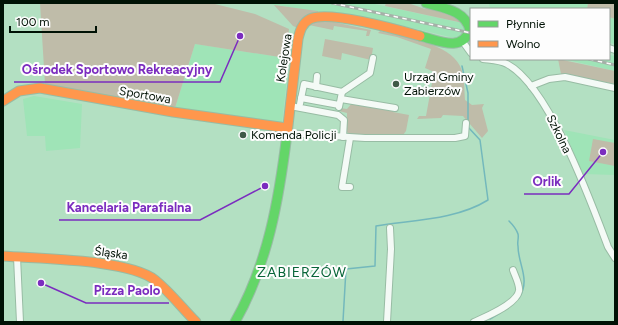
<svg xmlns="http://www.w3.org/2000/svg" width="618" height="325" font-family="Figtree,sans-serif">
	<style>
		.built { fill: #9fe4b7 }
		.green { fill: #bfbca9 }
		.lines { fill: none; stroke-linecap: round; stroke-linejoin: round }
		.stream { stroke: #73b8bc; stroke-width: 1.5 }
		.street-casing { stroke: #98bca4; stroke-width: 8 }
		.fast-casing { stroke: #98bca4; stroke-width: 11 }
		.slow-casing { stroke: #98bca4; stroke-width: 11 }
		.street { stroke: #f4faf6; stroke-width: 6 }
		.fast { stroke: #63d668; stroke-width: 9 }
		.slow { stroke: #ff974d; stroke-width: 9 }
		.rail-casing { stroke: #a5b0a8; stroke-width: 3 }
		.rail { stroke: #fdfdfd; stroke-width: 1.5; stroke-dasharray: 4.5; stroke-linecap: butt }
		.poi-dot { fill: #3f5a47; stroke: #fdfdfd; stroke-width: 1.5 }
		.labels { text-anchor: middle; stroke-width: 4; stroke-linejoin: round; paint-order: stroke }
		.street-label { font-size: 12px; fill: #001205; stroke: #fdfdfd }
		.poi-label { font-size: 12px; fill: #001205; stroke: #fdfdfd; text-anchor: start }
		.quarter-label { font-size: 14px; letter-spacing: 1px; fill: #086538; stroke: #fdfdfd }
		.leader { fill: none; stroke: #7b2cbf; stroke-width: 1.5 }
		.callout-dot { fill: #7b2cbf; stroke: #fdfdfd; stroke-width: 1.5 }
		.callout-label { font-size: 13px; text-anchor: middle; font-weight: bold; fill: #7b2cbf; stroke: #fdfdfd; stroke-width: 4; stroke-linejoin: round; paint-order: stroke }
	</style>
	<rect width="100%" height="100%" fill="#b3e0c2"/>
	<g class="built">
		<path d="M264,3H370L471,25V42L400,25Z"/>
		<path d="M489,3H588L587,9H490Z"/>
		<path d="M609,17L615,19V44L609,43Z"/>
		<path d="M195,44L286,58L284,70L288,71L282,123L175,108Z"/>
		<path d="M609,55L615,56V71L563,59H609Z"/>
		<path d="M34,96L82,104L80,148L46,151L45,136H27L23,99Z"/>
		<path d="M564,130L615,140V175L583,174Z"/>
	</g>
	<g class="green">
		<path d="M40,3H211L255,14L289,29L286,58L195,44L175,108L45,84Z"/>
		<path d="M386,3H408L425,9L428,7L457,18L463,23L385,6Z"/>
		<path d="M588,3H615V19L609,17V9H587Z"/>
		<path d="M274,5L318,11V13L298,28L293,26Z"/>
		<path d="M319,21H329L371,30L369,36H366L367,31L334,26L333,30L309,25Z"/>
		<path d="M380,31C404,37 449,43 460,66C465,75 464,90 465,100L472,105L484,104L482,108L488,131L482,138L463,116L443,115L441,118L417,119L419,116H426L434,72L425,68L431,49L397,37L378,33Z"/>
		<path d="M325,39L373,48L371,60L342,53L341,60L322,56Z"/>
		<path d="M558,59L615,71V84L561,74Z"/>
		<path d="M353,102L393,110V112L409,115L406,131L403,135L349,134L347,132V113L339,111L340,108L347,109Z"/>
		<path d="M593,139L615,143V166L589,161Z"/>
	</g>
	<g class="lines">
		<g class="stream">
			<path d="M462,66L468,93V123"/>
			<path d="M509,221C513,225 516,228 518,234C519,238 517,242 518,246C518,265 531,279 519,298"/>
			<path d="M490,319L500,313"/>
			<path d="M343,321L346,269L375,266L376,226C412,220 456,220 488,200L480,140L468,127"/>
			<path d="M484,322L486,321"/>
		</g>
		<defs>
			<g id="street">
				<path d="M463,42L471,53"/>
				<path d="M609,48L615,50"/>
				<path d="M483,59C491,60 500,60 507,64C549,86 591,202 608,247L615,258"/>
				<path d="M531,86L549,79L565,77L615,88"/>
				<path d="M316,87L317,76"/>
				<path d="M342,92L370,73L373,58"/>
				<path d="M301,98L339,105"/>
				<path d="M341,99L395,108"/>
				<path d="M300,104L304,84L342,92L339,107"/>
				<path d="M290,106L338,115L344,120L343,137"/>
				<path d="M286,133L365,138H455L465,136L466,123"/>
				<path d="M350,187H342L350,138"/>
				<path d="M17,257L20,322"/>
				<path d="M387,322L391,249L390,228"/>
				<path d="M474,322C485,317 516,305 519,291C520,285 515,276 513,270"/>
			</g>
			<g id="fast">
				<path d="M420,36C438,40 461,53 470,30C465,10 443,8 426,3"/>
				<path d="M235,322C268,264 279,199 287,134"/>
			</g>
			<g id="slow">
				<path d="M3,101L19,91L40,88L173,112L287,128"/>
				<path d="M287,134L298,39C300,31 302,23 310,19C328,10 399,30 420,36"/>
				<path d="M3,256C40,259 128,259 155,280C170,292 183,309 196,322"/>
			</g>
		</defs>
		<use href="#street" class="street-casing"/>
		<use href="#fast" class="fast-casing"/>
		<use href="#slow" class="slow-casing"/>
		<use href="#street" class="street"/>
		<use href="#fast" class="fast"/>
		<use href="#slow" class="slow"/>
		<defs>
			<g id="rail">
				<path d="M332,3L471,33"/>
				<path d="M589,59L615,65"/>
			</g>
		</defs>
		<use href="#rail" class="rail-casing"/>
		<use href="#rail" class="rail"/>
	</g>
	<g class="poi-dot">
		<circle cx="396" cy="84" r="4"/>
		<circle cx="243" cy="135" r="4"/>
	</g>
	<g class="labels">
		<g class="street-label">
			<text transform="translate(284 58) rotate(-81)" y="4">Kolejowa</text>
			<text transform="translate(145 95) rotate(10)" y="4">Sportowa</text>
			<text transform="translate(559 134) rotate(64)" y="4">Szkolna</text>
			<text transform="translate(111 253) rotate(8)" y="4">Śląska</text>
		</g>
		<g class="poi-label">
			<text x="404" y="81">Urząd Gminy<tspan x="404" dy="14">Zabierzów</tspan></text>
			<text x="251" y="139">Komenda Policji</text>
		</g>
		<g class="quarter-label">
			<text x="302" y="277">ZABIERZÓW</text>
		</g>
	</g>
	<path class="leader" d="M240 36L220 82H14M603 152L569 194H524M265 186L200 220H59M41 283L86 303H169"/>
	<g class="callout-dot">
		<circle cx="240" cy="36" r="4"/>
		<circle cx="603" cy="152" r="4"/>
		<circle cx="265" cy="186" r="4"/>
		<circle cx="41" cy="283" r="4"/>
	</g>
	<g class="callout-label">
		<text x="117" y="74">Ośrodek Sportowo Rekreacyjny</text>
		<text x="547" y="186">Orlik</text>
		<text x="129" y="212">Kancelaria Parafialna</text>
		<text x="127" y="295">Pizza Paolo</text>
	</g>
	<rect width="618" height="325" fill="none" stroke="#001205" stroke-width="8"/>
	<rect x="470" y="8" width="140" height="52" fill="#fdfdfd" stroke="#989f9a"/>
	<rect x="478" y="21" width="20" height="6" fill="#63d668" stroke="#989f9a"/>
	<text x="506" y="28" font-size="12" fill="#001205">Płynnie</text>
	<rect x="478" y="41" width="20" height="6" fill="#ff974d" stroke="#989f9a"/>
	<text x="506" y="48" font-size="12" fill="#001205">Wolno</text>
	<path d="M10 26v6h86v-6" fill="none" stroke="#001205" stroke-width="2"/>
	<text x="16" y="26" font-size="12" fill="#001205" stroke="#fdfdfd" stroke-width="3" paint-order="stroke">100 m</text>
</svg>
